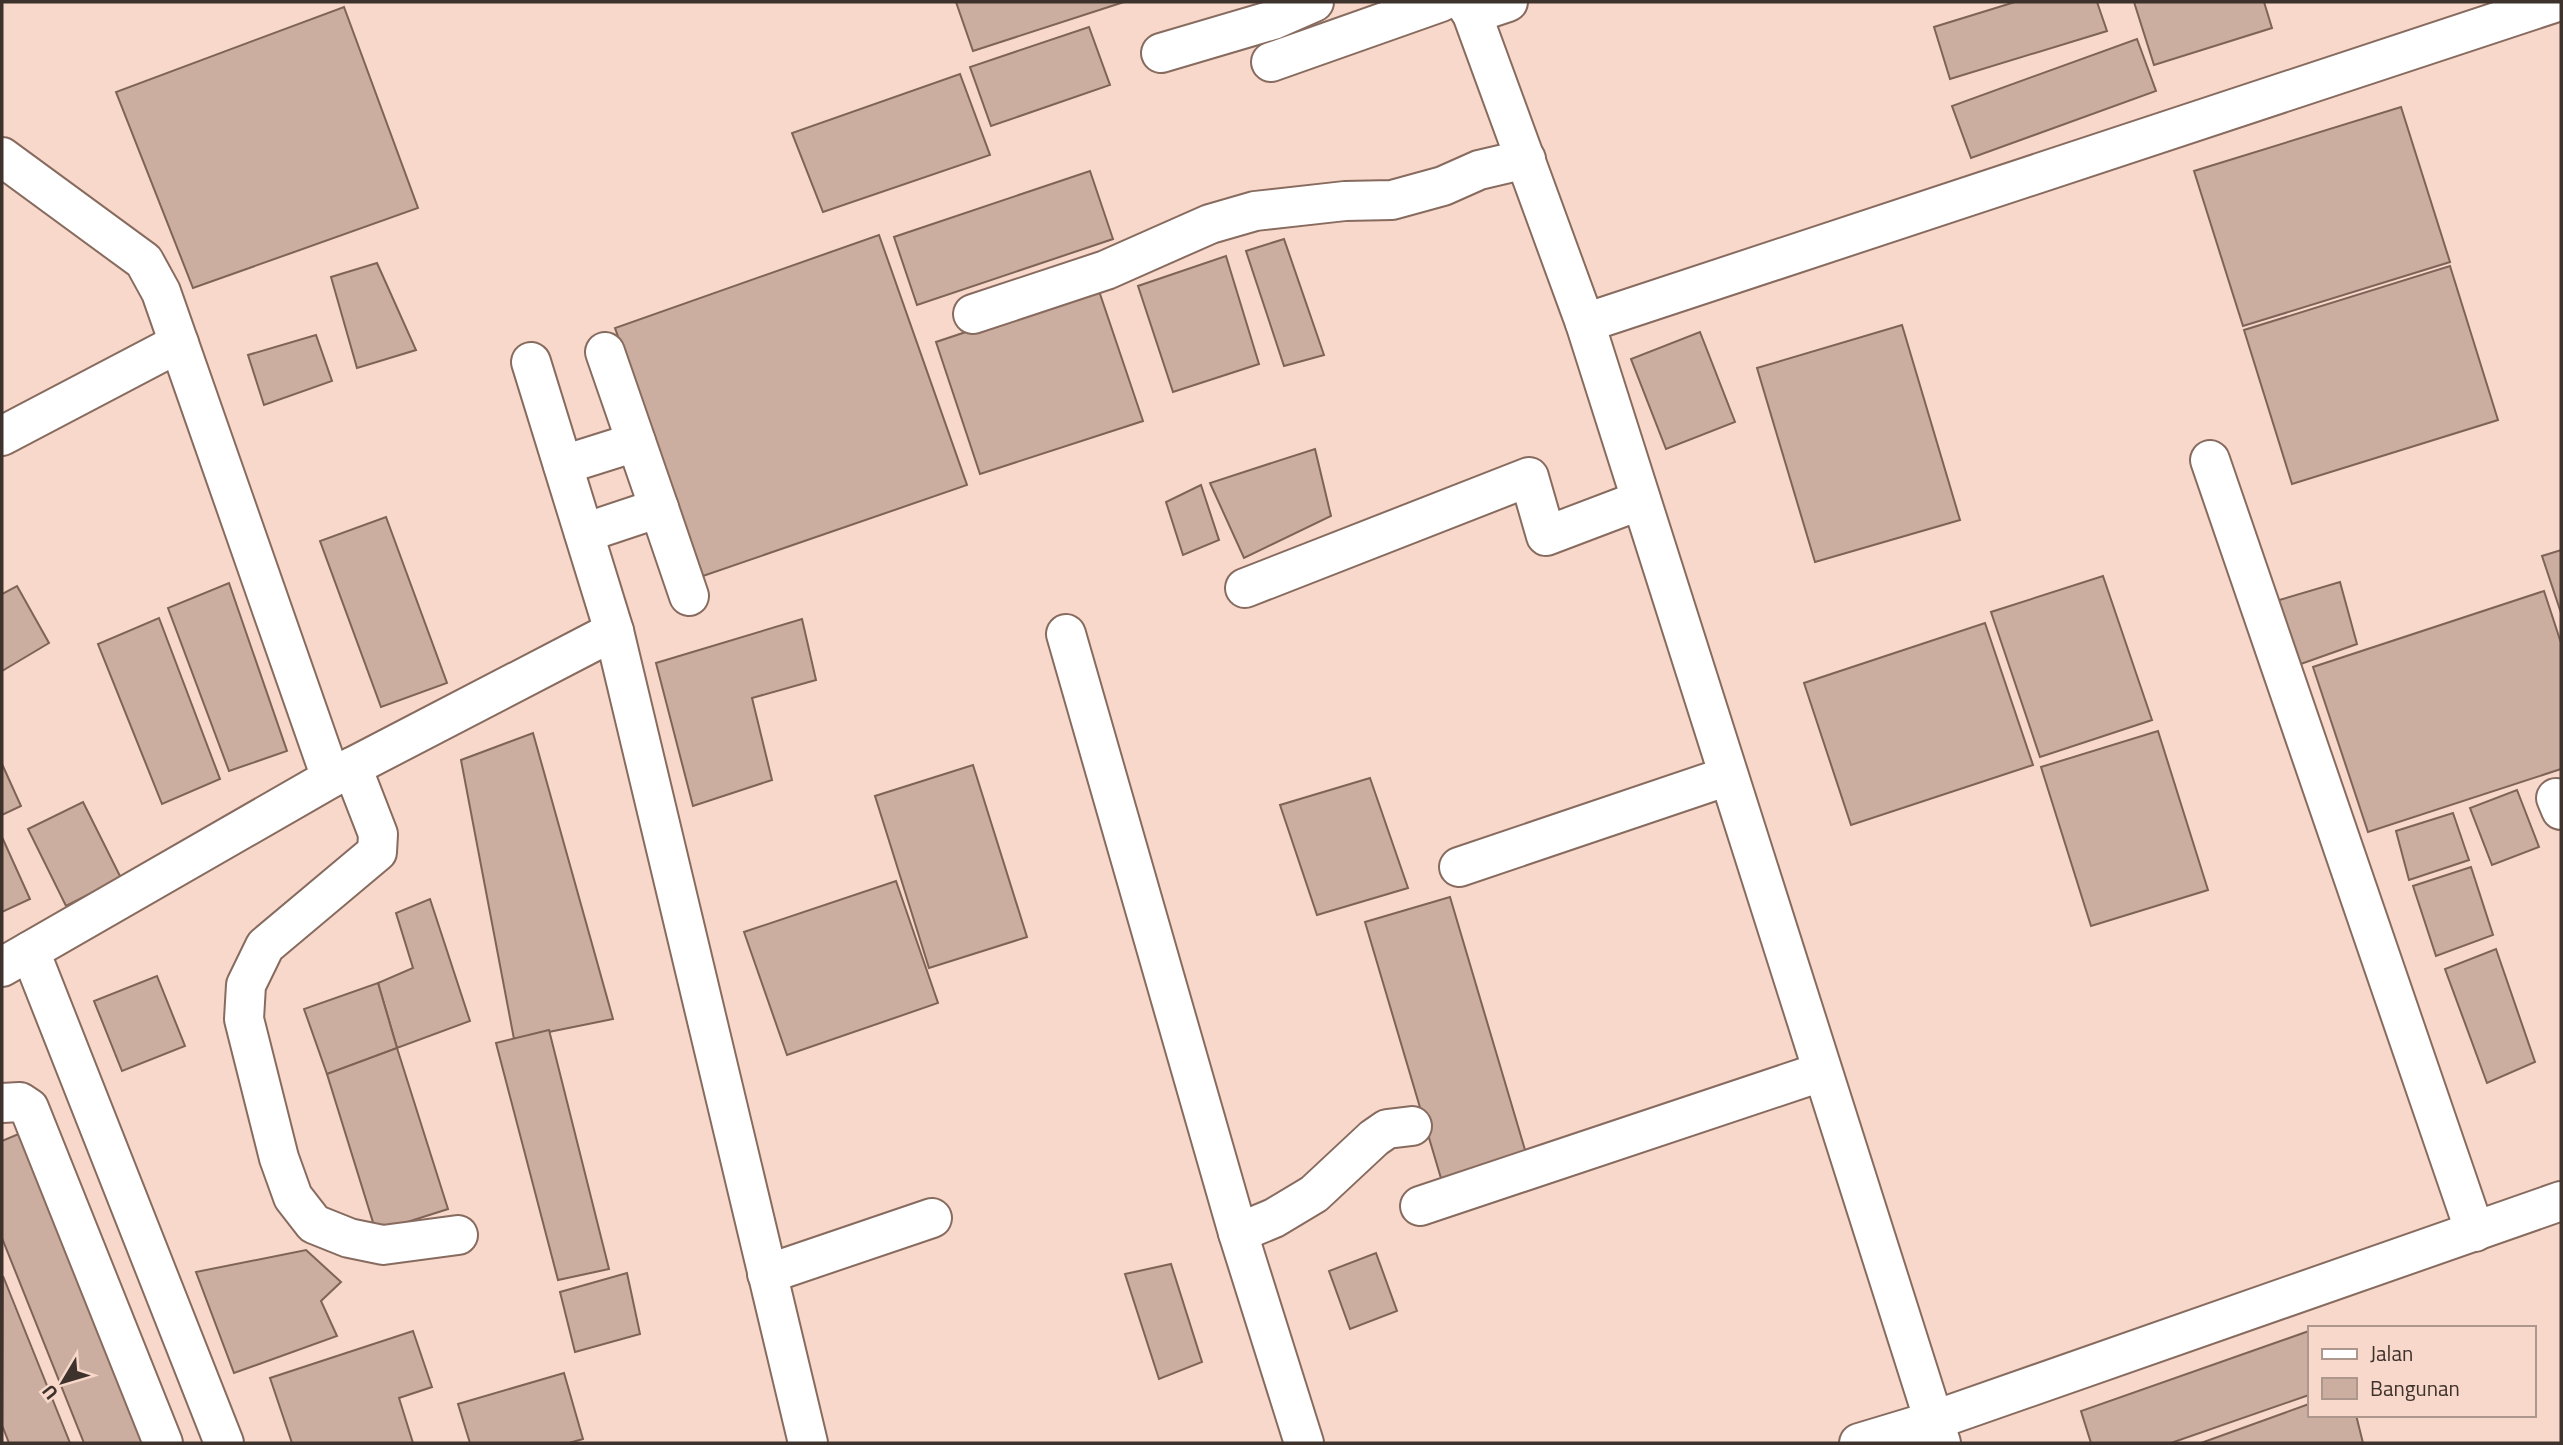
<svg xmlns="http://www.w3.org/2000/svg" width="2563" height="1445" font-family="'Titillium Web',sans-serif">
	<style>
		.building { fill: #ccaea0; stroke: #7e6357; stroke-width: 2 }
		.lines { fill: none; stroke-linecap: round; stroke-linejoin: round }
		.minor-casing { stroke: #876b5f; stroke-width: 42 }
		.minor { stroke: #fff; stroke-width: 38 }
	</style>
	<rect width="100%" height="100%" fill="#f7d8ca"/>
	<g class="building">
		<path d="M956,2H1124L973,51Z"/>
		<path d="M2015,2H2097L2107,31L1950,79L1934,27Z"/>
		<path d="M2134,2H2264L2272,28L2154,65Z"/>
		<path d="M344,7L418,208L193,288L116,92Z"/>
		<path d="M1089,27L1110,85L991,126L970,67Z"/>
		<path d="M2137,39L2156,91L1971,158L1952,106Z"/>
		<path d="M960,74L990,155L823,212L792,133Z"/>
		<path d="M2401,107L2450,262L2243,326L2194,171Z"/>
		<path d="M1090,171L1113,239L917,305L894,237Z"/>
		<path d="M879,235L967,485L703,576L615,328Z"/>
		<path d="M1284,239L1324,355L1284,366L1246,251Z"/>
		<path d="M1226,256L1259,364L1173,392L1138,286Z"/>
		<path d="M377,263L416,350L357,368L331,277Z"/>
		<path d="M2450,266L2498,420L2292,484L2244,330Z"/>
		<path d="M1098,288L1143,421L980,474L936,342Z"/>
		<path d="M1902,325L1960,520L1815,562L1757,368Z"/>
		<path d="M1700,332L1735,422L1666,449L1631,359Z"/>
		<path d="M316,335L332,381L264,405L248,355Z"/>
		<path d="M1315,449L1331,516L1244,558L1210,483Z"/>
		<path d="M1201,485L1219,540L1183,555L1166,502Z"/>
		<path d="M386,517L447,683L381,707L320,541Z"/>
		<path d="M2561,550V613L2542,556Z"/>
		<path d="M2103,576L2152,720L2040,757L1991,612Z"/>
		<path d="M2340,582L2357,644L2298,665L2276,601Z"/>
		<path d="M229,583L287,751L229,771L168,608Z"/>
		<path d="M17,586L49,643L2,671V594Z"/>
		<path d="M2544,591L2561,643V769L2368,832L2313,667Z"/>
		<path d="M159,618L220,779L162,804L98,644Z"/>
		<path d="M802,619L816,680L752,698L772,780L693,806L656,663Z"/>
		<path d="M1985,623L2033,765L1851,825L1804,683Z"/>
		<path d="M2158,731L2208,890L2091,926L2041,767Z"/>
		<path d="M533,733L613,1019L514,1039L461,760Z"/>
		<path d="M2,764L21,806L2,815Z"/>
		<path d="M973,765L1027,937L929,968L875,796Z"/>
		<path d="M1370,778L1408,888L1317,915L1280,805Z"/>
		<path d="M2517,790L2539,847L2492,865L2470,808Z"/>
		<path d="M83,802L121,878L66,906L28,829Z"/>
		<path d="M2453,813L2469,860L2409,880L2396,831Z"/>
		<path d="M2,837L30,899L2,912Z"/>
		<path d="M2471,867L2493,935L2436,956L2413,886Z"/>
		<path d="M896,881L938,1003L787,1055L744,932Z"/>
		<path d="M1450,897L1528,1160L1443,1185L1365,922Z"/>
		<path d="M430,899L470,1021L397,1048L378,983L413,968L396,913Z"/>
		<path d="M2496,949L2535,1062L2487,1083L2445,969Z"/>
		<path d="M157,976L185,1046L122,1071L94,1001Z"/>
		<path d="M378,983L397,1048L327,1074L304,1009Z"/>
		<path d="M549,1030L609,1269L558,1280L496,1043Z"/>
		<path d="M397,1048L448,1209L376,1232L327,1074Z"/>
		<path d="M28,1130L153,1443H84L2,1238V1141Z"/>
		<path d="M306,1250L341,1282L321,1301L337,1336L234,1373L196,1272Z"/>
		<path d="M1376,1253L1397,1311L1350,1329L1329,1271Z"/>
		<path d="M1171,1264L1202,1362L1159,1379L1125,1274Z"/>
		<path d="M627,1273L640,1334L575,1352L560,1292Z"/>
		<path d="M3,1276L70,1443H9L2,1425Z"/>
		<path d="M413,1331L432,1387L399,1398L413,1443H292L270,1378Z"/>
		<path d="M2309,1331V1395L2171,1443H2091L2081,1411Z"/>
		<path d="M564,1373L583,1439L569,1443H470L458,1404Z"/>
		<path d="M2309,1404V1415H2356L2363,1443H2201Z"/>
	</g>
	<g class="lines">
		<defs>
			<g id="minor">
				<path d="M1464,2L1472,14L1585,323L1941,1443"/>
				<path d="M1472,14L1508,2"/>
				<path d="M1161,53L1273,20L1314,2"/>
				<path d="M1271,62L1441,2"/>
				<path d="M2,157L144,261L161,292L331,778"/>
				<path d="M973,314L1106,270L1210,224L1255,211L1345,201L1392,200L1443,186L1479,170L1526,159"/>
				<path d="M1585,323L2557,2"/>
				<path d="M605,352L659,508"/>
				<path d="M531,362L614,631L808,1443"/>
				<path d="M2,436L179,343"/>
				<path d="M2210,460L2475,1232"/>
				<path d="M563,465L636,442"/>
				<path d="M584,533L659,508L689,596"/>
				<path d="M1245,588L1529,477L1546,536L1641,500"/>
				<path d="M1066,634L1238,1233L1304,1443"/>
				<path d="M352,767L378,834L377,852L265,946L246,985L244,1019L279,1158L293,1197L314,1224L349,1238L383,1245L458,1235"/>
				<path d="M2556,798L2561,810"/>
				<path d="M1459,867L1728,776"/>
				<path d="M30,951L224,1443"/>
				<path d="M2,967L331,778L614,631"/>
				<path d="M2,1103L20,1102L29,1108L163,1443"/>
				<path d="M1420,1206L1821,1072"/>
				<path d="M1238,1233L1274,1218L1314,1194L1374,1138L1387,1129L1412,1126"/>
				<path d="M767,1274L932,1218"/>
				<path d="M1859,1443L1932,1421L2561,1201"/>
			</g>
		</defs>
		<use href="#minor" class="minor-casing"/>
		<use href="#minor" class="minor"/>
	</g>
	<rect width="2563" height="1445" fill="none" stroke="#3e322c" stroke-width="7"/>
	<rect x="2308" y="1326" width="228" height="91" fill="#f7d8ca" stroke="#ad968b" stroke-width="2"/>
	<rect x="2322" y="1349" width="35" height="10" fill="#ffffff" stroke="#ad968b" stroke-width="2"/>
	<text x="2370" y="1361" font-size="21" fill="#3e322c">Jalan</text>
	<rect x="2322" y="1378" width="35" height="21" fill="#ccaea0" stroke="#ad968b" stroke-width="2"/>
	<text x="2370" y="1396" font-size="21" fill="#3e322c">Bangunan</text>
	<g transform="translate(63 1382) rotate(232)" stroke="#f7d8ca" stroke-width="5" paint-order="stroke">
	<path d="M0-5L12 26L0 18L-12 26Z" fill="#3e322c"/>
	<text y="-10" font-size="19" font-weight="bold" text-anchor="middle" fill="#3e322c">U</text>
	</g>
</svg>
